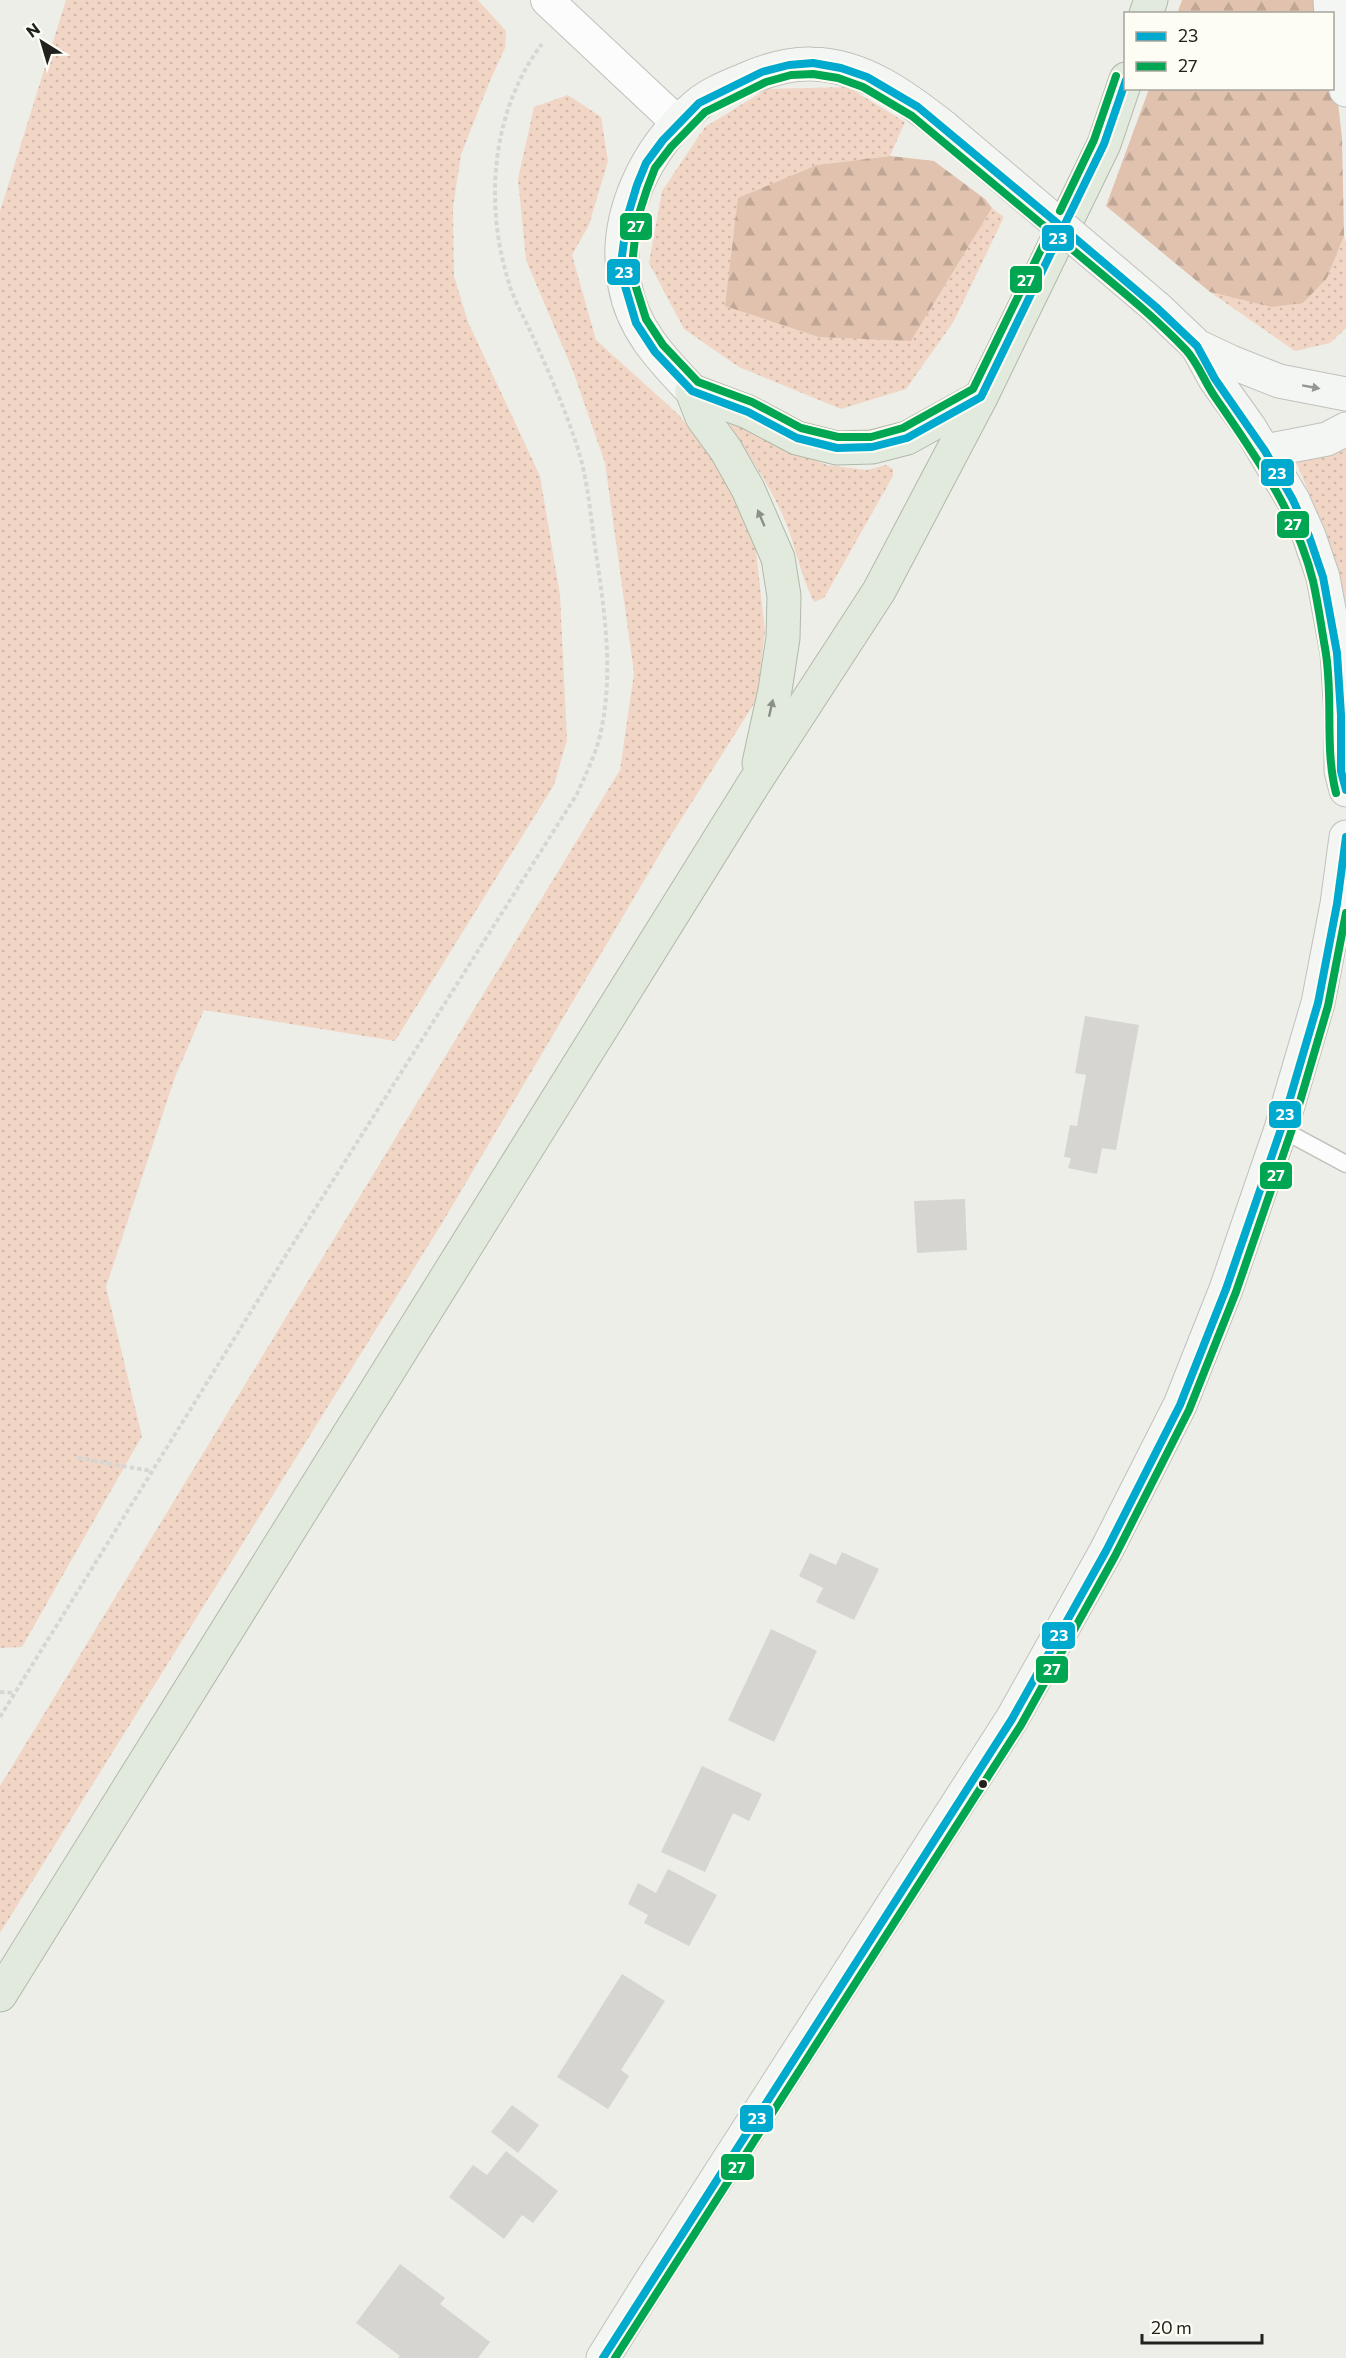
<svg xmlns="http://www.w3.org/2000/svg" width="1346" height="2358" font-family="Commissioner,sans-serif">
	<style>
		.grass { fill: url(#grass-dots) }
		.forest { fill: url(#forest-firs) }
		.building { fill: #d6d5d1 }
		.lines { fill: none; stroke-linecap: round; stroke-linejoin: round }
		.lane-casing { stroke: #c0c0bc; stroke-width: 19 }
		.street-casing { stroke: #c0c0bc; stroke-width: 34 }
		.secondary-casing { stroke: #c0c0bc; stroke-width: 35 }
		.highway-casing { stroke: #b0b9aa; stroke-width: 35 }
		.path { stroke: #d6d6d5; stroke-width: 4; stroke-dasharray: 4.5 3; stroke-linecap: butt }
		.lane { stroke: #fcfcfc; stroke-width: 16 }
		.street { stroke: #fcfcfc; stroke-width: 32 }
		.secondary { stroke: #f4f6f3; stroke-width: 33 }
		.highway { stroke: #e1eadd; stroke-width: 33 }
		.secondary-bridge-casing { stroke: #c0c0bc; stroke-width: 35; stroke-linecap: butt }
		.secondary-bridge { stroke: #f4f6f3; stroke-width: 33 }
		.bus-1-casing { stroke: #fdfdf4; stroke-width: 12 }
		.bus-2-casing { stroke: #fdfdf4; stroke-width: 12 }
		.bus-1 { stroke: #00a9ce; stroke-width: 8 }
		.bus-2 { stroke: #00a651; stroke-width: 8 }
		.oneway { fill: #959693 }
		.oneway2 { fill: #8b9087 }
		.bus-dot { fill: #21211e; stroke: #fdfdf4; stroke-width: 2 }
		.line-badge { stroke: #fdfdf4; stroke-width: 2 }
		.badge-label { font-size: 16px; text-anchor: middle; font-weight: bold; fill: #fff }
	</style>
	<defs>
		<pattern id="grass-dots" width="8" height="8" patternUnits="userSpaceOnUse" patternTransform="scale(1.5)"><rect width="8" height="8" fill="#f1d6c5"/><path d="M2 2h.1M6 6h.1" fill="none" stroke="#ceb7a9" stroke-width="1.8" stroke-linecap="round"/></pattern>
		<pattern id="forest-firs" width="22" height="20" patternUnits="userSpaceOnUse" patternTransform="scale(1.5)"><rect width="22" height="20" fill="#e0c2ae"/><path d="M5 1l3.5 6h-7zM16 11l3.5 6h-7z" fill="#c0a695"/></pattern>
	</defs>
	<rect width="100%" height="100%" fill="#eeeee9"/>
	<g class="grass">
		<path d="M66,0H478L506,31L505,48L489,83L461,155L453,207L454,276L468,322L540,476L560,595L567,740L554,785L395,1041L204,1010L175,1077L106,1287L142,1436L22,1647L0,1648V211Z"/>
		<path d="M848,87L905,122L890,156L817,165L911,341L992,208L1004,217L954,321L906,389L841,409L739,367L684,329L649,263L662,191L705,127L767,89Z"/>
		<path d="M568,95L601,117L608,161L589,225L572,255L596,340L679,415L721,471L753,525L765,631L757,699L668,840L441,1225L0,1933V1786L620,770L634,673L605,463L573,371L526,260L518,179L534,107Z"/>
		<path d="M1344,236L1346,243V328L1330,343L1295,351L1210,292L1271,307L1327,278Z"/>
		<path d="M728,422L740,424L784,448L827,465L867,470L886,465L893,469V476L824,598L814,602C801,577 796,549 786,523C771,486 748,455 728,422Z"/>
		<path d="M1346,440V604L1318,514L1293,455Z"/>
	</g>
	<g class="forest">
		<path d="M1182,0H1325L1327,14H1177Z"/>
		<path d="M1333,59L1342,138L1344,236L1327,278L1303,303L1271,307L1210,292L1106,206L1149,89L1332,88Z"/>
		<path d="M890,156L934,161L985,199L992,208L911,341L819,337L725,306L738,198L817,165Z"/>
	</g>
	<g class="building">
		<path d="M1085,1016L1139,1025L1116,1150L1102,1148L1097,1174L1068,1168L1071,1158L1064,1157L1070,1125L1077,1126L1086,1075L1075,1073Z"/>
		<path d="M965,1199L967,1250L917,1253L914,1201Z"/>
		<path d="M842,1552L879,1569L854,1620L816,1602L823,1588L799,1576L810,1553L836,1565Z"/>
		<path d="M771,1629L817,1651L774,1742L728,1720Z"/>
		<path d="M702,1766L762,1794L749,1821L733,1813L705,1872L661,1852Z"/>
		<path d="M668,1869L717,1895L689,1946L644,1923L648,1915L628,1904L638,1883L656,1893Z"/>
		<path d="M622,1974L665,2001L621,2070L629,2076L608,2109L557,2077Z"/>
		<path d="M512,2105L539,2125L518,2153L491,2132Z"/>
		<path d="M506,2151L558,2191L533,2223L522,2215L504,2239L449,2197L473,2165L487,2175Z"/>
		<path d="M400,2264L445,2298L440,2304L490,2342L478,2358H398L400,2356L356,2323Z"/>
	</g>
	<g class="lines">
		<defs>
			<path id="lane" d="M1281,1129L1346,1164"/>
			<path id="street" d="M547,0L678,123"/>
			<g id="secondary">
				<path d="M1330,0L1331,14"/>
				<path d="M1332,28L1346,90"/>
				<path d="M1156,307L1197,346L1231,362L1279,381L1346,394"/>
				<path d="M1197,346L1215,379L1250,428L1293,500L1309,536L1323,577L1337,653L1341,715V771L1346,790"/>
				<path d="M692,391C662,359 633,330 625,286C611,218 646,147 698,104C711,93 730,86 746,79C767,70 789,63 812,64C863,65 906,97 945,128"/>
				<path d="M1265,451L1327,439L1346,429"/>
				<path d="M603,2358L649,2284L1012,1719L1106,1551L1180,1405L1226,1289L1281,1129L1318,1003L1337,904L1346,837"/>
			</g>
			<g id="highway">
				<path d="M1146,14L1151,0"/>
				<path d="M692,391L702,417L726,450L748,489L778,558L784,596L783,638L775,690L759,763"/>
				<path d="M692,391L748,412L797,438L837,448L872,447L907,438L981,397"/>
				<path d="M0,1995L753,785L879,591L981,397L1104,144L1126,79"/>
			</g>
		</defs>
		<use href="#lane" class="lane-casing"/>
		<use href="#street" class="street-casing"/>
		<use href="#secondary" class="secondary-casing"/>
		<use href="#highway" class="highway-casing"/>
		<g class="path">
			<path d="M78,1458L151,1471"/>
			<path d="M0,1692L14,1693"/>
			<path d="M0,1717L286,1255L577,794C587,771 598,750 602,726C614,665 603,600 594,540C590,508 587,477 577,446C565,409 549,372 533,337C525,319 514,301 509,283C484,205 491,111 542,44"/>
		</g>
		<use href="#lane" class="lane"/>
		<use href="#street" class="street"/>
		<use href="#secondary" class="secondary"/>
		<use href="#highway" class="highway"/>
		<defs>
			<path id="secondary-bridge" d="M945,128L1156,307"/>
		</defs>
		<use href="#secondary-bridge" class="secondary-bridge-casing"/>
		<use href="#secondary-bridge" class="secondary-bridge"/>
		<defs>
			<g id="bus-1">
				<path d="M813,63L841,68L867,77L918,107L1063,228L981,397L907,438L872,447L837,448L797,438L748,412L692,391L655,352L636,323L625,286L622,256L627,218L637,185L646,163L663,140L699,103L762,72L789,65Z"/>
				<path d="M1063,228L1156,307L1197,346L1215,379L1265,451L1293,500L1309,536L1323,577L1337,653L1341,715V771L1346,790"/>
				<path d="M1063,228L1104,144L1126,80"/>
				<path d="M603,2358L1012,1719L1106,1551L1180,1405L1226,1289L1281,1129L1318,1003L1337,904L1346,837"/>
			</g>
			<g id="bus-2">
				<path d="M813,74L838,78L863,87L912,116L1050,231L973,389L903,428L871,437H838L801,428L752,402L698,382L663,345L646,319L635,284L633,256L637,220L647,189L655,168L671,147L705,112L766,82L791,75Z"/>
				<path d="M1060,211L1094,140L1116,76"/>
				<path d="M1067,245C1107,279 1150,312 1186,350C1198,363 1205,383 1215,397C1254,454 1296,512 1313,581C1318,603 1321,625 1325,648C1334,696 1324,746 1336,793"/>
				<path d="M615,2358L1021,1725L1115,1556L1189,1410L1236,1292L1291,1132L1328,1006L1346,913"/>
			</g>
		</defs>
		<use href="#bus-1" class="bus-1-casing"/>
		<use href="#bus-2" class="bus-2-casing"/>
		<use href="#bus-1" class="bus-1"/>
		<use href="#bus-2" class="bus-2"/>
	</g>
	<defs><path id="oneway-solid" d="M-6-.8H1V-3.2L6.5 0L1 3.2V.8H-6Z" transform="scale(1.5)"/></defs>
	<use class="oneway" href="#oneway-solid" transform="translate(1311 387) rotate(10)"/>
	<g class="oneway2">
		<use href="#oneway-solid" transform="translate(761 518) rotate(-113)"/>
		<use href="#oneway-solid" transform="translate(771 708) rotate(-77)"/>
	</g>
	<circle class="bus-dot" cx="983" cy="1784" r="5"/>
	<g class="line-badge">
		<rect x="619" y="212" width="34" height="29" rx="6" fill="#00a651"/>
		<rect x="1041" y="224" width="34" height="28" rx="6" fill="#00a9ce"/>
		<rect x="606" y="258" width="35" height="28" rx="6" fill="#00a9ce"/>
		<rect x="1009" y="265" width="34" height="29" rx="6" fill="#00a651"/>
		<rect x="1260" y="458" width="35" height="29" rx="6" fill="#00a9ce"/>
		<rect x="1276" y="510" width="34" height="29" rx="6" fill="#00a651"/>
		<rect x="1268" y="1100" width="34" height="29" rx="6" fill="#00a9ce"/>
		<rect x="1259" y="1161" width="34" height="29" rx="6" fill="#00a651"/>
		<rect x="1041" y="1621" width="35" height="29" rx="6" fill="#00a9ce"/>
		<rect x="1035" y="1655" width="34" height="29" rx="6" fill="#00a651"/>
		<rect x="739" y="2104" width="35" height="29" rx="6" fill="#00a9ce"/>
		<rect x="720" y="2153" width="35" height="28" rx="6" fill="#00a651"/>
	</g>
	<g class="badge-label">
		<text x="636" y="232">27</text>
		<text x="1058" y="244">23</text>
		<text x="624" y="278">23</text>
		<text x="1026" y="286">27</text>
		<text x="1277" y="479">23</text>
		<text x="1293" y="530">27</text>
		<text x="1285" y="1120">23</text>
		<text x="1276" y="1181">27</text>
		<text x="1059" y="1641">23</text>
		<text x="1052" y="1675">27</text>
		<text x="757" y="2124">23</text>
		<text x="737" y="2173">27</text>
	</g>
	<rect x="1124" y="12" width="210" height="78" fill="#fdfdf4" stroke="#a5a59e" stroke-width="1.5"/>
	<rect x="1136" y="32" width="30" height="9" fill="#00a9ce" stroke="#a5a59e" stroke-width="1.5"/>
	<text x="1178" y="42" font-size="18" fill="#21211e">23</text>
	<rect x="1136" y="62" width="30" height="9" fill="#00a651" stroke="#a5a59e" stroke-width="1.5"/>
	<text x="1178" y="72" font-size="18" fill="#21211e">27</text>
	<g transform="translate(42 42) rotate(323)" stroke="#fdfdf4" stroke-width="4.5" paint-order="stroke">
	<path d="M0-4.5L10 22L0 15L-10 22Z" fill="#21211e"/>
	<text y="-9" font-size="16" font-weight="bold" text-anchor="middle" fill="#21211e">N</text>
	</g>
	<path d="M1142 2334v9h120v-9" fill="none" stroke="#21211e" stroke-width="3"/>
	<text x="1151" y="2334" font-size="18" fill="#21211e" stroke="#fdfdf4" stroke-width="4.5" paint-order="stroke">20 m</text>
</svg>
